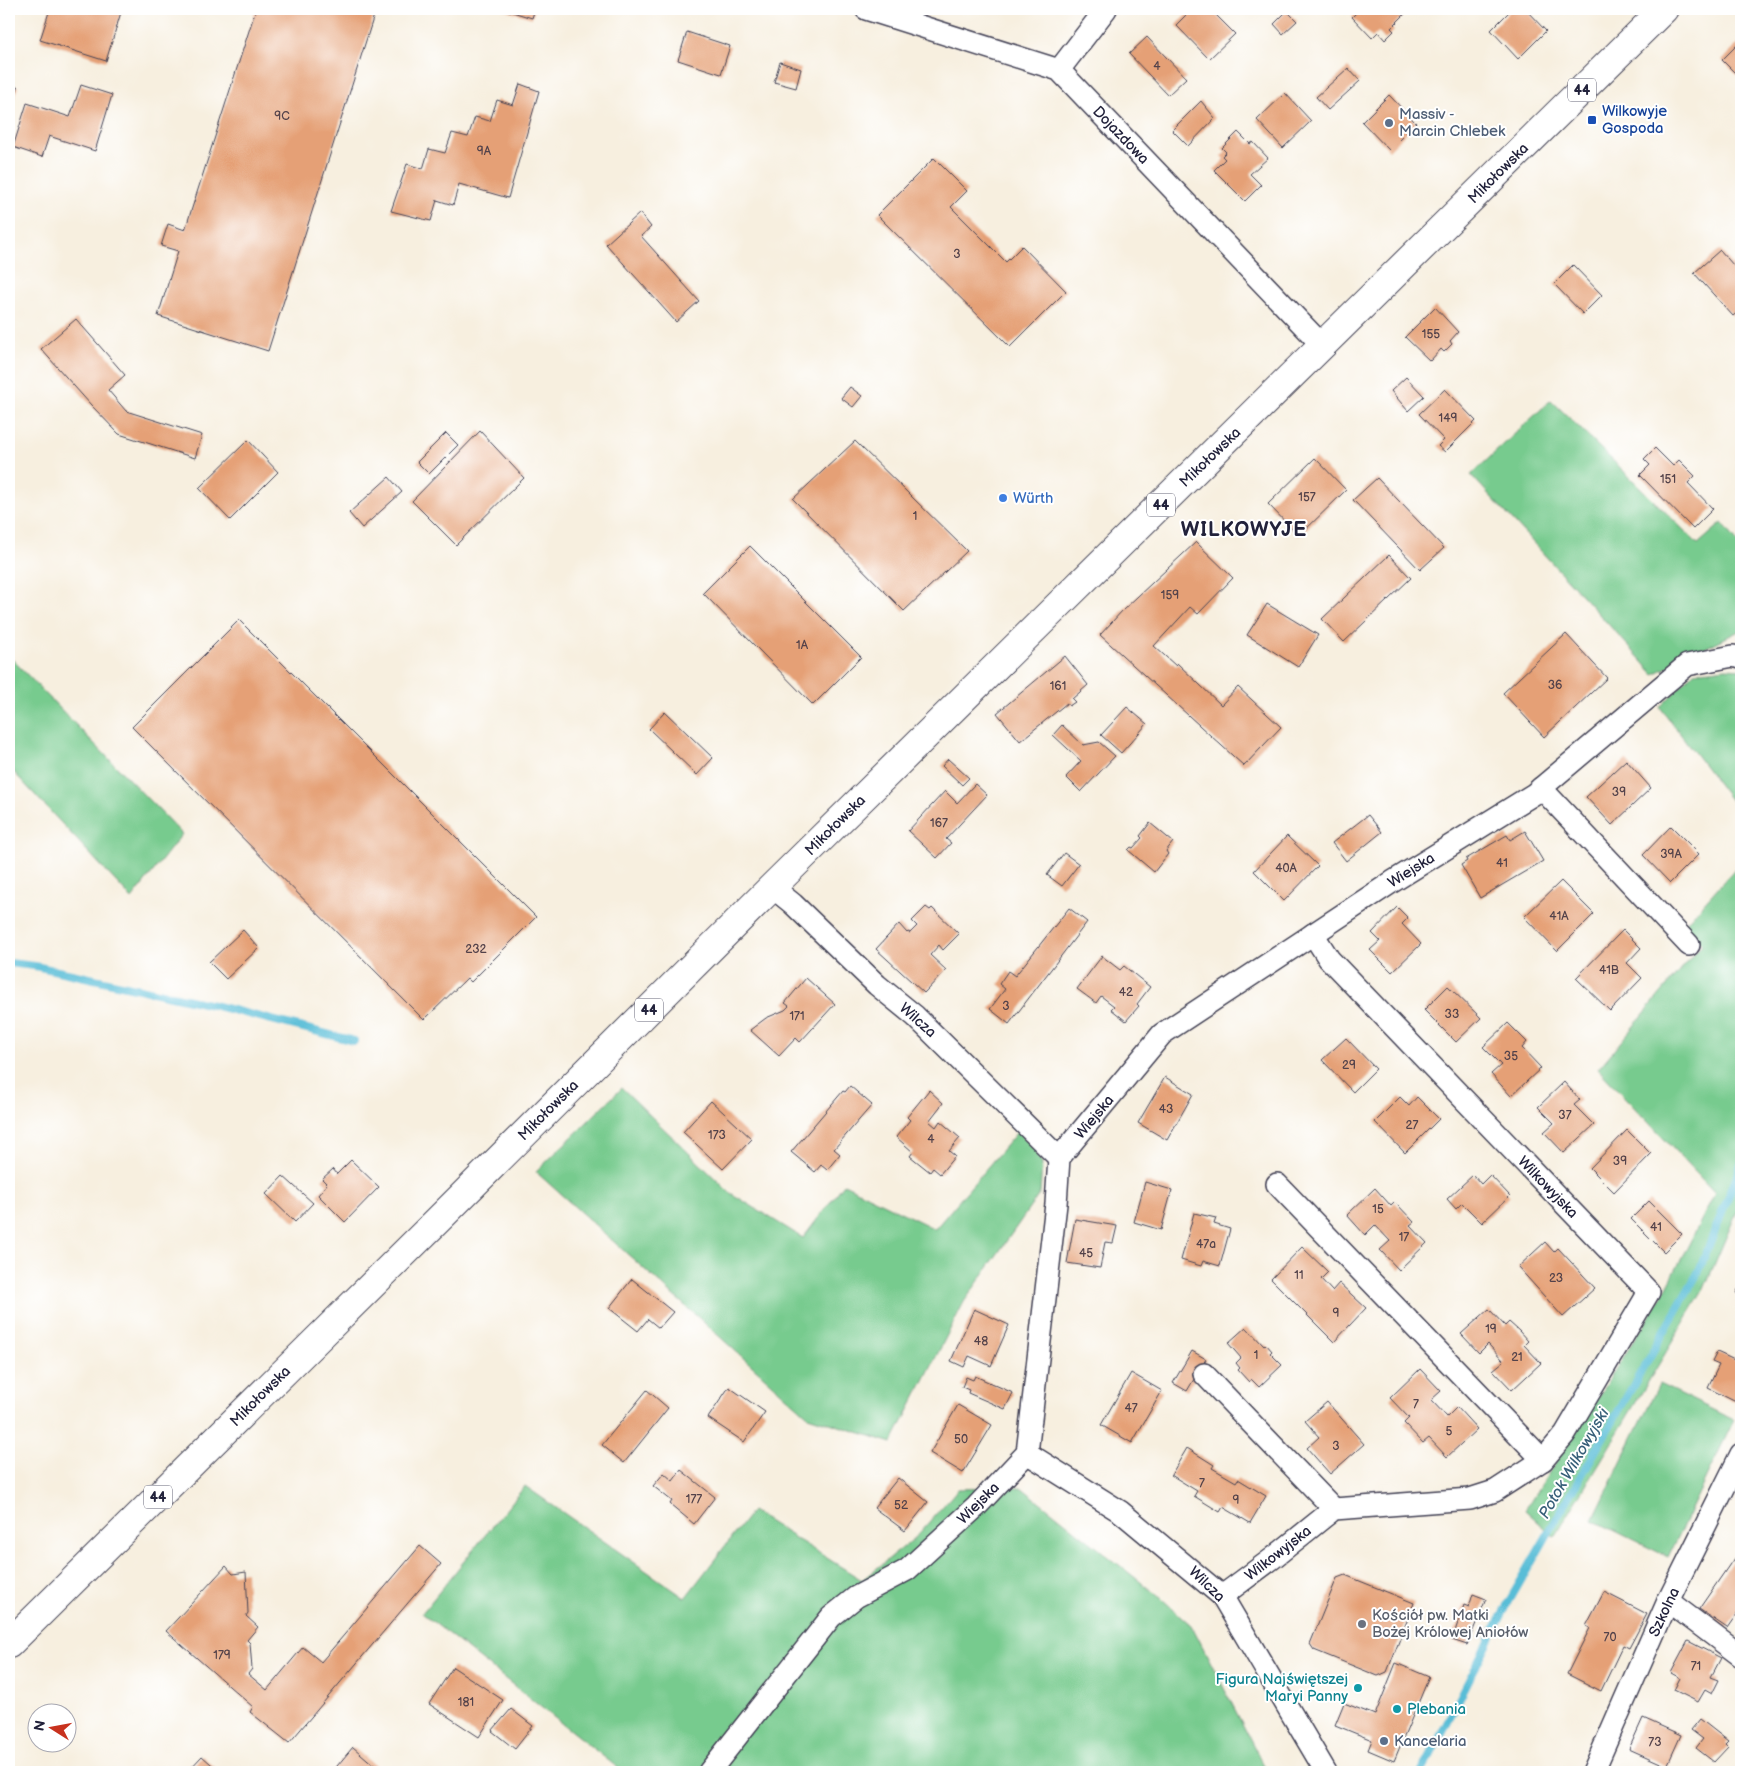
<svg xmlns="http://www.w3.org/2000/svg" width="1750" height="1781" font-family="'Balsamiq Sans',sans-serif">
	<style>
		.green { fill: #77cb8e; stroke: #4c7664 }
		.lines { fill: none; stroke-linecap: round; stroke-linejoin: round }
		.stream { stroke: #59bdd7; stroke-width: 8 }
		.building { fill: #e5a076 }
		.street-casing { stroke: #424154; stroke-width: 24 }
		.primary-casing { stroke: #424154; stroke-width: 30 }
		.street { stroke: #fff; stroke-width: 21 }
		.primary { stroke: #fff; stroke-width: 28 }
		.transit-dot { fill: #1a4fb4; stroke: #fff; stroke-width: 2 }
		.service-dot { fill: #5c6f8a; stroke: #fff; stroke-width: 2 }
		.shop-dot { fill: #3f7fe0; stroke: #fff; stroke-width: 2 }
		.worship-dot { fill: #6b7280; stroke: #fff; stroke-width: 2 }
		.culture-dot { fill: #0f9aa8; stroke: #fff; stroke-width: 2 }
		.labels { text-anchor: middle; stroke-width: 4; stroke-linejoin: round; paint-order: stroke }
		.number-label { font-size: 12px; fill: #53424a }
		.shield { fill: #fff; stroke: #646476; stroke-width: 1 }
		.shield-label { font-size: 14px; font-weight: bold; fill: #22223b }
		.transit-label { font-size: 15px; fill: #164399; stroke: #fff; text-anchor: start }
		.service-label { font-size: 15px; fill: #4e5e75; stroke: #fff; text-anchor: start }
		.street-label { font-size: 15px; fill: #22223b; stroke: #fff }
		.shop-label { font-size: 15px; fill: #366cbe; stroke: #fff; text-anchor: start }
		.worship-label { font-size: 15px; fill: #5b616d; stroke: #fff; text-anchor: start }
		.culture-label { font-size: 15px; fill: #0d838f; stroke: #fff; text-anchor: end }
		.water-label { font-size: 16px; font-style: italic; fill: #386079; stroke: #fff }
		.district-label { font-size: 20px; font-weight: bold; letter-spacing: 1px; fill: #22223b; stroke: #fff }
	</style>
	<rect width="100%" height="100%" fill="#fff"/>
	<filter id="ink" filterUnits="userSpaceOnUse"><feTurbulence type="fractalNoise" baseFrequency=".02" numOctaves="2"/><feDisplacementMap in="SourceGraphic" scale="10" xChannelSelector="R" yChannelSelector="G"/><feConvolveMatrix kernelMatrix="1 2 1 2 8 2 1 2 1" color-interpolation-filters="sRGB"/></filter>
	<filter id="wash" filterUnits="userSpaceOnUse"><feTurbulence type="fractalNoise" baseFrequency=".0096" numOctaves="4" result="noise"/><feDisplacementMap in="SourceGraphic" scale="20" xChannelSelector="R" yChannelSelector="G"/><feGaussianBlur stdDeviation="1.12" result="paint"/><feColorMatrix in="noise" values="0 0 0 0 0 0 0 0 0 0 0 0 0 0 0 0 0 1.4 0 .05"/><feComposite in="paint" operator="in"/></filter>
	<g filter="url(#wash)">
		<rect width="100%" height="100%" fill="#f7efdf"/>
		<g class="green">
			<path d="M1551,400L1698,544L1722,523L1741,546V630L1654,674L1471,475Z"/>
			<path d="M9,656L182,834L132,899L9,767Z"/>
			<path d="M1726,668L1741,669V814L1660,707L1694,672Z"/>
			<path d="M1741,862V1202L1704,1289L1555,1537L1525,1510L1662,1297L1715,1193L1598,1069L1702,944L1683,926Z"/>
			<path d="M622,1088L729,1192L803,1238L844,1184L935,1229L1018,1131L1036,1151L1042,1164L1040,1193L964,1302L892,1443L808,1416L536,1172Z"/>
			<path d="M1659,1384L1734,1420L1668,1557L1593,1520Z"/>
			<path d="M525,1486L685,1598L752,1511L862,1580L915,1538L958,1489L1021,1487L1162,1599L1192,1626L1267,1772H623L422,1613Z"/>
		</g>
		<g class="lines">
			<g class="stream">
				<path d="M9,963L35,966L217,1006L354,1041"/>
				<path d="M1422,1772L1507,1605L1699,1271L1741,1165"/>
			</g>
		</g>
		<g id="blocks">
			<g class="building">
				<path d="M50,9H122L106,61L40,40Z"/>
				<path d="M256,9H376L268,351L158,316L178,251L161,246L168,224L185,230Z"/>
				<path d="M503,9H535L532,18Z"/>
				<path d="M1192,9H1210L1235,34L1209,59L1176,25Z"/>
				<path d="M1360,9H1410L1391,28L1394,31L1385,40L1378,32L1372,38L1352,17Z"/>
				<path d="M1512,9H1525L1546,31L1518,59L1491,30Z"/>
				<path d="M1287,11L1297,21L1283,34L1274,24Z"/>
				<path d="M687,32L730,46L721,74L678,60Z"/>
				<path d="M1147,37L1186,78L1168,95L1129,54Z"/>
				<path d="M1741,41V79L1722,60Z"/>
				<path d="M780,62L801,69L796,88L774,82Z"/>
				<path d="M1348,68L1360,81L1328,110L1316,97Z"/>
				<path d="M9,84L18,87L9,115Z"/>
				<path d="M520,84L539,91L508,198L459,184L453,205L437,200L431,221L391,211L407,164L423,169L429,149L445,153L452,133L468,137L475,117L490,121L497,100L513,105Z"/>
				<path d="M81,85L112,95L95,151L49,136L42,157L13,147L27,103L70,117Z"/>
				<path d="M1285,93L1311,121L1283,148L1257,120Z"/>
				<path d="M1389,95L1416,123L1389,150L1362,122Z"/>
				<path d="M1201,101L1215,118L1188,146L1172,130Z"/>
				<path d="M1238,132L1250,144L1253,142L1268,158L1250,174L1261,185L1245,201L1214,170L1225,159L1222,156L1226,152L1222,148Z"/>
				<path d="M934,158L967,191L951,207L1006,262L1022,246L1066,291L1010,347L877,215Z"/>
				<path d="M640,213L651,227L641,236L699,301L676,322L606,244Z"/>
				<path d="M1720,250L1741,274V309L1733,316L1694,273Z"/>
				<path d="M1573,265L1602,295L1583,314L1554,284Z"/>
				<path d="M1435,307L1458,332L1450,341L1452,344L1444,352L1441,349L1430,361L1405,337Z"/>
				<path d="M76,319L125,375L108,390L126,411L202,435L195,458L119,434L91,405L41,349Z"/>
				<path d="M1406,377L1424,396L1408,411L1391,391Z"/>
				<path d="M850,387L862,396L853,407L841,398Z"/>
				<path d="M1445,389L1476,421L1445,452L1438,446L1444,440L1419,414Z"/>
				<path d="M480,431L524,478L456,545L412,501Z"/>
				<path d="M446,433L458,445L429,474L417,462Z"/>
				<path d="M248,440L278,472L230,520L199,488Z"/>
				<path d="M855,441L967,551L904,611L793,499Z"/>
				<path d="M1655,448L1673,466L1679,460L1695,476L1688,483L1713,509L1693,529L1640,475L1650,465L1644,459Z"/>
				<path d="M1315,458L1346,490L1299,536L1268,504Z"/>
				<path d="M389,477L402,492L362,528L349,513Z"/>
				<path d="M1377,478L1444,548L1420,570L1353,500Z"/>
				<path d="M1196,542L1233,578L1198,614L1190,607L1154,646L1176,666L1178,664L1221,705L1238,687L1281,727L1244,766L1100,635L1123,610Z"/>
				<path d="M750,546L861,657L813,705L703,593Z"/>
				<path d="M1389,555L1411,578L1344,642L1322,619Z"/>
				<path d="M1267,604L1318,635L1298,667L1247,635Z"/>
				<path d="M239,620L536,917L471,982L467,978L424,1020L132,727Z"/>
				<path d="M1566,634L1607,678L1544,737L1503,693Z"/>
				<path d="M1065,656L1088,685L1072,699L1075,702L1069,706L1067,703L1020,741L997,713Z"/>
				<path d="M1127,707L1147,724L1121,753L1101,735Z"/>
				<path d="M665,712L713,758L697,775L649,729Z"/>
				<path d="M1062,725L1083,745L1099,742L1115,756L1081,792L1066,777L1081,761L1053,735Z"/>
				<path d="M948,759L969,778L962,785L942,766Z"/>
				<path d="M1626,760L1651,788L1612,825L1586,797Z"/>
				<path d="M975,784L987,795L946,839L951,843L937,858L908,831L945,791L957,803Z"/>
				<path d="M1368,815L1382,832L1346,861L1332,843Z"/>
				<path d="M1150,823L1173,842L1166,851L1168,854L1154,872L1128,850L1131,847L1133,848L1142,838L1140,836Z"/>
				<path d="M1671,826L1699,854L1670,883L1643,855Z"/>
				<path d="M1525,831L1543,861L1480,898L1461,865L1467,861L1466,859L1507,835L1510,840Z"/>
				<path d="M1287,836L1318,866L1284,901L1254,871Z"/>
				<path d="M1064,853L1079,864L1062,886L1047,875Z"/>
				<path d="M1561,881L1594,914L1557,951L1524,917Z"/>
				<path d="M926,907L930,910L932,908L959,934L943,950L939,945L930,955L946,970L924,993L876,949L899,924L907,933L908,932L910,933L917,926L912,921Z"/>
				<path d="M1397,907L1408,918L1402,924L1421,944L1392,972L1370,950L1380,941L1372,933Z"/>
				<path d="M1069,908L1087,922L1009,1024L990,1009L1005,989L999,984L1008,971L1015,976Z"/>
				<path d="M243,930L259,948L226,979L209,962Z"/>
				<path d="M1623,930L1641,948L1627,963L1642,978L1610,1011L1576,978Z"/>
				<path d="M1102,956L1120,970L1124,966L1150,987L1137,1004L1139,1006L1126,1021L1111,1009L1114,1006L1101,996L1096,1003L1077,989Z"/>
				<path d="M806,978L835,1004L800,1042L796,1038L779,1056L750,1030L766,1018L785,1010L789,1006L785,1003Z"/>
				<path d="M1448,986L1481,1018L1456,1042L1424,1010Z"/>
				<path d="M1508,1023L1527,1042L1522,1048L1541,1068L1511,1096L1491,1074L1501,1065L1483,1047Z"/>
				<path d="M1346,1038L1376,1069L1353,1092L1322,1060Z"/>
				<path d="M1165,1077L1193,1094L1167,1140L1138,1123Z"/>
				<path d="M1564,1082L1580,1100L1574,1105L1594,1125L1564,1153L1544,1132L1554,1123L1538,1107Z"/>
				<path d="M850,1086L872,1105L834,1149L840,1154L827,1170L821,1165L815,1172L791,1152L843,1091L845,1092Z"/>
				<path d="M929,1090L943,1103L929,1121L936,1127L940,1121L960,1138L949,1151L955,1156L940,1174L933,1168L930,1172L910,1156L913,1152L896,1137L910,1120L907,1117Z"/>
				<path d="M1400,1097L1409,1106L1417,1097L1439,1119L1405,1153L1375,1122Z"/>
				<path d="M711,1101L752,1139L723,1169L683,1132Z"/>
				<path d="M1627,1130L1651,1154L1614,1192L1590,1168Z"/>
				<path d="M351,1160L379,1187L345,1222L318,1195L327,1184L322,1179L333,1169L337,1174Z"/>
				<path d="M1473,1175L1481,1184L1490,1175L1510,1196L1482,1223L1462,1203L1456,1209L1447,1199Z"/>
				<path d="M283,1176L313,1203L295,1222L266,1194Z"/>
				<path d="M1145,1182L1172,1190L1161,1230L1134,1222Z"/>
				<path d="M1375,1188L1391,1206L1395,1202L1414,1222L1410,1225L1427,1243L1399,1270L1380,1250L1390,1241L1375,1225L1365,1235L1347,1215Z"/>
				<path d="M1649,1201L1682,1234L1664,1252L1631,1219Z"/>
				<path d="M1194,1213L1216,1218L1214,1224L1230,1229L1220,1266L1203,1261L1201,1266L1181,1260Z"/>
				<path d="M1075,1219L1117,1226L1113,1243L1105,1242L1100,1268L1067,1263Z"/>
				<path d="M1545,1242L1554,1252L1558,1248L1595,1288L1563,1317L1518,1267Z"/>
				<path d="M1302,1247L1328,1272L1321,1279L1332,1291L1339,1283L1366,1308L1334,1342L1271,1279Z"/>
				<path d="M632,1279L673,1312L659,1328L648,1319L638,1331L609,1308Z"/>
				<path d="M1741,1284V1300L1738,1299L1740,1295L1736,1293Z"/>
				<path d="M974,1309L1009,1325L991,1366L969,1356L964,1367L951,1361Z"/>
				<path d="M1489,1309L1505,1326L1509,1322L1519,1331L1528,1341L1524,1345L1541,1363L1512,1390L1493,1370L1504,1361L1488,1344L1479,1353L1461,1334Z"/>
				<path d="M1246,1327L1264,1346L1266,1344L1272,1351L1270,1353L1282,1365L1259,1387L1251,1379L1249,1382L1238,1370L1240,1368L1236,1363L1241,1358L1228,1343Z"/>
				<path d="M1192,1351L1206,1359L1187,1391L1173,1383Z"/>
				<path d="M1717,1352L1741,1363V1397L1738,1403L1708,1388L1719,1365L1712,1362Z"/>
				<path d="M1420,1369L1441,1391L1431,1400L1447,1417L1457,1407L1477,1429L1447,1457L1429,1438L1423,1443L1404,1423L1409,1418L1390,1398Z"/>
				<path d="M1131,1373L1162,1391L1132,1443L1101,1425Z"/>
				<path d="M975,1376L1013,1393L1005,1409L968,1393L969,1390L962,1387L966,1377L973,1380Z"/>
				<path d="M729,1387L765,1412L744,1442L708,1418Z"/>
				<path d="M647,1390L668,1408L624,1463L602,1445Z"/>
				<path d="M1327,1402L1364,1444L1330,1474L1307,1448L1319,1437L1305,1421Z"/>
				<path d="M958,1405L992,1425L963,1473L930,1453Z"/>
				<path d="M1187,1448L1214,1465L1212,1468L1236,1482L1238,1479L1266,1496L1250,1523L1223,1507L1220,1512L1194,1496L1197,1491L1171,1475Z"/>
				<path d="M681,1470L715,1497L694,1524L670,1504L672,1501L653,1486L664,1473L673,1481Z"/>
				<path d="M898,1478L928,1502L905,1531L874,1508Z"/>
				<path d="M420,1546L441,1564L289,1743L250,1712L253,1707L166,1631L226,1566L233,1574L246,1572L248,1613L246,1616L258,1627L247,1640L250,1643L252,1669L248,1674L267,1690L303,1647L321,1662Z"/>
				<path d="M1741,1548V1608L1727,1628L1699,1609Z"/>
				<path d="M1345,1575L1414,1603L1387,1672L1378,1676L1314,1650L1310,1644L1337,1578Z"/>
				<path d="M1604,1592L1647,1614L1629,1648L1623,1645L1601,1691L1567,1674L1590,1628L1586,1626Z"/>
				<path d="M1473,1594L1486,1599L1467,1645L1452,1640L1464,1605L1469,1607Z"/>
				<path d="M1688,1641L1721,1658L1711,1677L1719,1680L1712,1694L1705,1690L1698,1702L1674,1690L1680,1678L1671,1673Z"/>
				<path d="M1396,1663L1429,1677L1394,1761L1368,1750L1372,1740L1335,1725L1344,1703L1375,1715Z"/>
				<path d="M453,1667L503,1700L479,1737L429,1704Z"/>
				<path d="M511,1709L533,1726L515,1749L492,1731Z"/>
				<path d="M1643,1718L1681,1735L1667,1766L1629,1749Z"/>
				<path d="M1700,1719L1728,1741L1725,1744L1728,1747L1714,1762L1696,1748L1703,1739L1691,1730Z"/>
				<path d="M353,1747L382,1772H332Z"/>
				<path d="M202,1756L220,1772H187Z"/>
				<path d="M1624,1767L1636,1772H1622Z"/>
			</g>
		</g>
	</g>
	<g filter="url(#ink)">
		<use href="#blocks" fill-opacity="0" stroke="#424154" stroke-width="1"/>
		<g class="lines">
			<defs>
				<g id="street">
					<path d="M866,9L1059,70L1323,346"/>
					<path d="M1059,70L1106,9"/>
					<path d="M1541,788L1689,945"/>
					<path d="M772,887L793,904L877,985L915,1016L1059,1158"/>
					<path d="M1277,1184L1543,1460"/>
					<path d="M1204,1374L1334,1509"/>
					<path d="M1027,1453L1121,1512L1222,1596L1326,1772"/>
					<path d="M1222,1596L1273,1558L1334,1509L1470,1499L1495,1491L1543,1460L1565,1434L1649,1292L1329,959L1313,934"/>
					<path d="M1668,1601L1741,1656"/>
					<path d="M709,1772L831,1617L856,1597L907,1570L976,1507L1027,1453L1056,1204L1059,1158L1162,1034L1392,882L1534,794L1687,665L1733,656L1741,658"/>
					<path d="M1593,1772L1668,1601L1741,1454"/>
				</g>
				<path id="primary" d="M9,1644L444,1214L772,887L1664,9"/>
			</defs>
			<use href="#street" class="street-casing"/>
			<use href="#primary" class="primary-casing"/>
			<use href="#street" class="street"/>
			<use href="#primary" class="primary"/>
		</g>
	</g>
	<rect class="transit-dot" x="1587" y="115" width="10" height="10" rx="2.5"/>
	<g class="service-dot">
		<circle cx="1389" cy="123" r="5"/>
		<circle cx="1384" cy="1741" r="5"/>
	</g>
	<circle class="shop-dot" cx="1003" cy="498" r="5"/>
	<circle class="worship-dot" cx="1362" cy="1624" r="5"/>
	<g class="culture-dot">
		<circle cx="1358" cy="1688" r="5"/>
		<circle cx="1397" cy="1709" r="5"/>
	</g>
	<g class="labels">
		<g class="number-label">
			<text x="1157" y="70">4</text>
			<text x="282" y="120">9C</text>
			<text x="484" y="155">9A</text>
			<text x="957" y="258">3</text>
			<text x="1431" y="338">155</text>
			<text x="1448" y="422">149</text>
			<text x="1668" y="483">151</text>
			<text x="1307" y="501">157</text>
			<text x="915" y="520">1</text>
			<text x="1170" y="599">159</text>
			<text x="802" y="649">1A</text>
			<text x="1555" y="689">36</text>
			<text x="1058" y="690">161</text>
			<text x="1619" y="796">39</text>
			<text x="939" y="827">167</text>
			<text x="1671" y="858">39A</text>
			<text x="1502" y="867">41</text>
			<text x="1286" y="872">40A</text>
			<text x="1559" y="920">41A</text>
			<text x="476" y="953">232</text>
			<text x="1609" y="974">41B</text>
			<text x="1126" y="996">42</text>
			<text x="1006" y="1010">3</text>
			<text x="1452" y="1018">33</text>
			<text x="797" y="1020">171</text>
			<text x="1511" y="1060">35</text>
			<text x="1349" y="1069">29</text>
			<text x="1166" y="1113">43</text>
			<text x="1565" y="1119">37</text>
			<text x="1412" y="1129">27</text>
			<text x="717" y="1139">173</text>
			<text x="931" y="1143">4</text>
			<text x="1620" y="1165">39</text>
			<text x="1378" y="1213">15</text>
			<text x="1656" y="1231">41</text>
			<text x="1404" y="1241">17</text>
			<text x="1206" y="1248">47a</text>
			<text x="1086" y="1257">45</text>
			<text x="1299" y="1279">11</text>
			<text x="1556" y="1282">23</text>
			<text x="1336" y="1317">9</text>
			<text x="1491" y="1333">19</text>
			<text x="981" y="1345">48</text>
			<text x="1256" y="1359">1</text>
			<text x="1517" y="1361">21</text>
			<text x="1416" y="1408">7</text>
			<text x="1131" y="1412">47</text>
			<text x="1449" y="1435">5</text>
			<text x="961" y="1443">50</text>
			<text x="1336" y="1450">3</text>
			<text x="1202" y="1487">7</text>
			<text x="694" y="1503">177</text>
			<text x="1236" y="1504">9</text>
			<text x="901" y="1509">52</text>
			<text x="1610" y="1641">70</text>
			<text x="222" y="1659">179</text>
			<text x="1696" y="1670">71</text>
			<text x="466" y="1706">181</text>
			<text x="1655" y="1746">73</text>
		</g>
		<g class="shield">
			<rect x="1568" y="78.5" width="28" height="23" rx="4"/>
			<rect x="1147" y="493.5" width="28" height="23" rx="4"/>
			<rect x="635" y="998.5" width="28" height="23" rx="4"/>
			<rect x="144" y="1485.5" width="28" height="23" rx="4"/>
		</g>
		<g class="shield-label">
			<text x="1582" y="95">44</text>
			<text x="1161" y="510">44</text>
			<text x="649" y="1015">44</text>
			<text x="158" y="1502">44</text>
		</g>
		<g class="transit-label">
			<text x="1602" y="116">Wilkowyje<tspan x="1602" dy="17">Gospoda</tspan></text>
		</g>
		<g class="service-label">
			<text x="1399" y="119">Massiv -<tspan x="1399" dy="17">Marcin Chlebek</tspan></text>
			<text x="1394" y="1746">Kancelaria</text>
		</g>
		<g class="street-label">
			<text transform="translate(1121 135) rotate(46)" y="5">Dojazdowa</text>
			<text transform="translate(1498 173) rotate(-45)" y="5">Mikołowska</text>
			<text transform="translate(1210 457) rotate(-44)" y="5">Mikołowska</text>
			<text transform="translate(835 825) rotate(-45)" y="5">Mikołowska</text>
			<text transform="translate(1411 870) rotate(-32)" y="5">Wiejska</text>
			<text transform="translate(918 1020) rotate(42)" y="5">Wilcza</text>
			<text transform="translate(548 1110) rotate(-45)" y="5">Mikołowska</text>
			<text transform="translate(1094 1117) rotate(-50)" y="5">Wiejska</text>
			<text transform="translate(1548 1187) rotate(46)" y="5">Wilkowyjska</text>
			<text transform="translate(260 1396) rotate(-45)" y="5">Mikołowska</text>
			<text transform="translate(978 1503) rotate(-45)" y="5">Wiejska</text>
			<text transform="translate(1278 1553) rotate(-38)" y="5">Wilkowyjska</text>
			<text transform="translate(1207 1584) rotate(44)" y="5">Wilcza</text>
			<text transform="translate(1664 1612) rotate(-65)" y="5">Szkolna</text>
		</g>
		<g class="shop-label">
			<text x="1013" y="503">Würth</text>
		</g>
		<g class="worship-label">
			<text x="1372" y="1620">Kościół pw. Matki<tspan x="1372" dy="17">Bożej Królowej Aniołów</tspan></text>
		</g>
		<g class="culture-label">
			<text x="1348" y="1684">Figura Najświętszej<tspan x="1348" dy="17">Maryi Panny</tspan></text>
			<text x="1407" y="1714" text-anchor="start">Plebania</text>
		</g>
		<g class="water-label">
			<text transform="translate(1573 1463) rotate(-60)" y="6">Potok Wilkowyjski</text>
		</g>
		<g class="district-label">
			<text x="1244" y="536">WILKOWYJE</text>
		</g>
	</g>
	<rect width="1750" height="1781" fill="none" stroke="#fff" stroke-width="30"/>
	<g transform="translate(52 1728) rotate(281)"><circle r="24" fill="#ffffff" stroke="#a7a7b1"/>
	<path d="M0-4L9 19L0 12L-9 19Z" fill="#c8321e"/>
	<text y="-8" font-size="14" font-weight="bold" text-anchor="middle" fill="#22223b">N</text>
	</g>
</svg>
